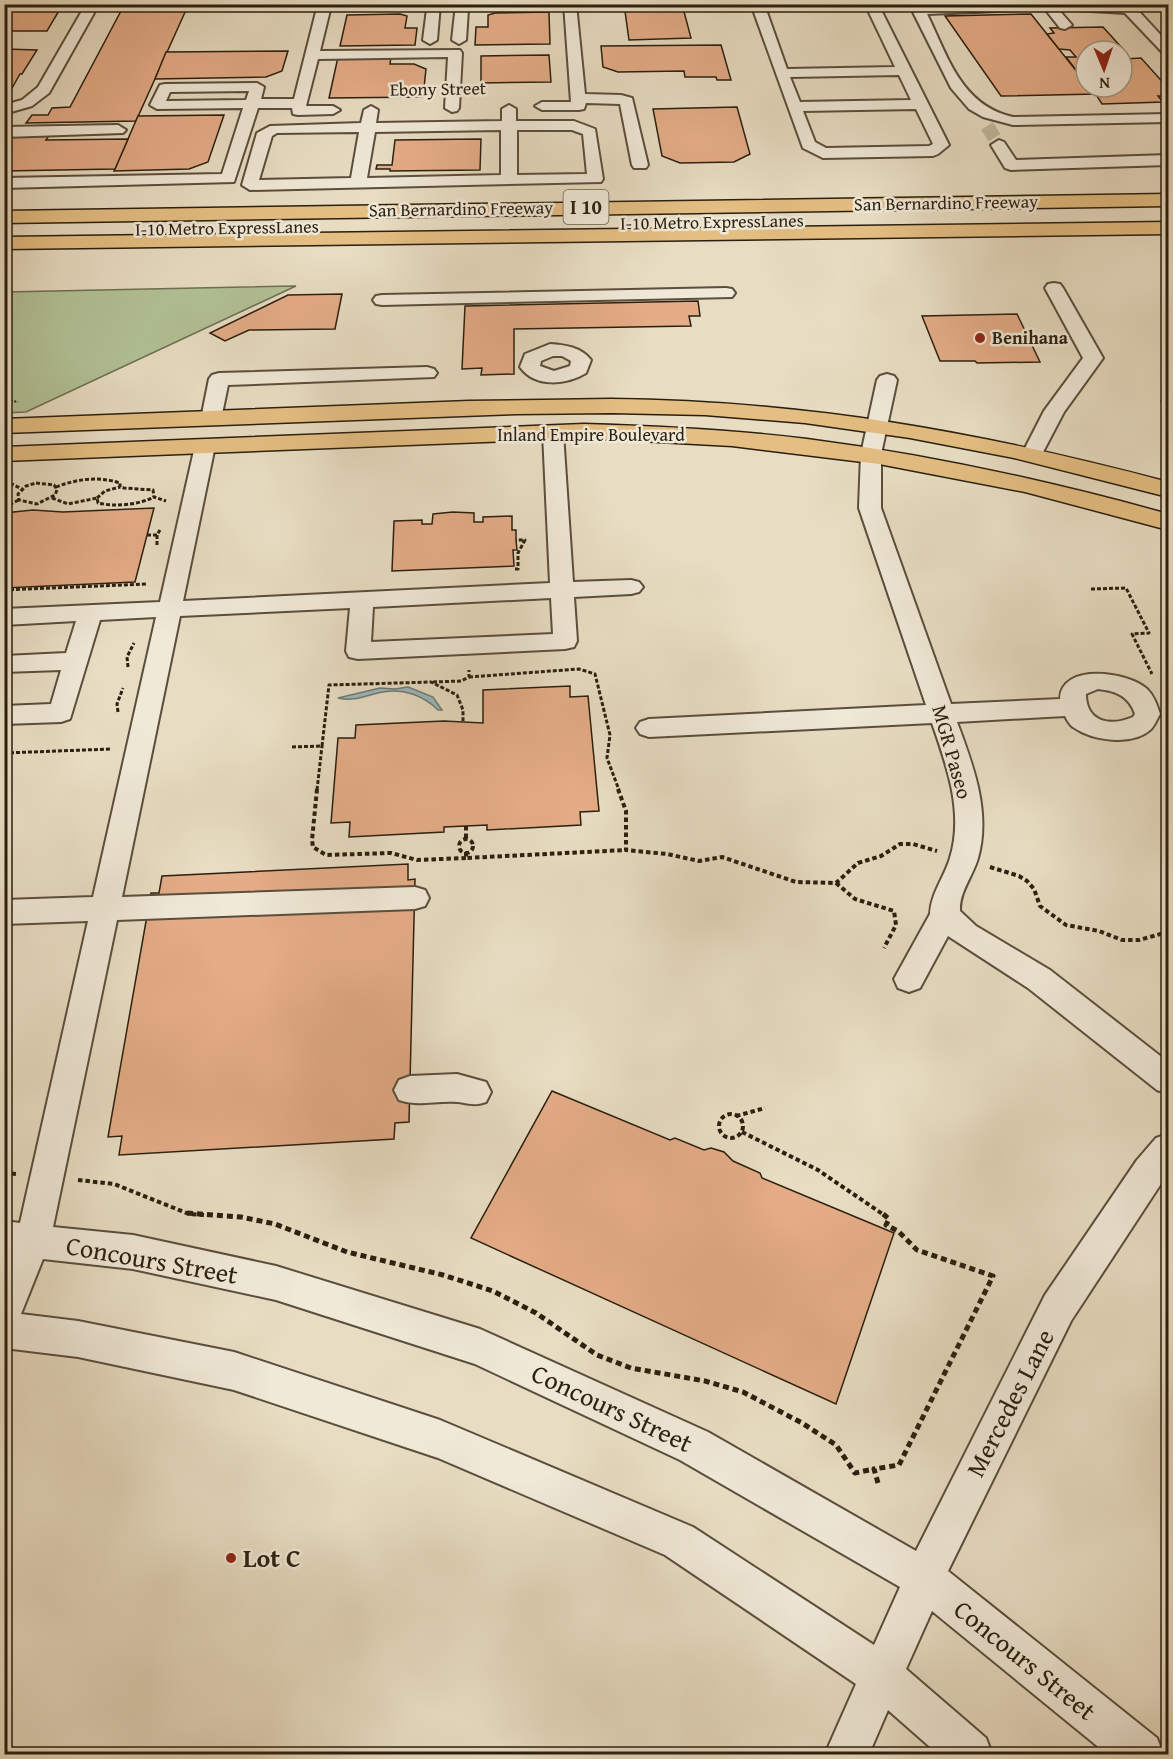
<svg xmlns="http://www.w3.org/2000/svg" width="1173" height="1759" font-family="'Gentium Book Plus',serif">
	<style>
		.green { fill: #b2c297; stroke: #6e7053; stroke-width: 1.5 }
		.water { fill: #9cb9be; stroke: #6e7b78; stroke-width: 1.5 }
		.building { fill: #e4ac87; stroke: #2a1f0f; stroke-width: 1.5 }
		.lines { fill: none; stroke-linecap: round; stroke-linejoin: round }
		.minor-tunnel { stroke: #c2b79f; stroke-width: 14; stroke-dasharray: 14 8; stroke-linecap: butt }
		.minor-casing { stroke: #5a4e3c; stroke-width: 4 }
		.major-casing { stroke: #2a1f0f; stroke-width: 3 }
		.highway-casing { stroke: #2a1f0f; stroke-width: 3 }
		.path-far3 { stroke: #2a1f0f; stroke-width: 2; stroke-dasharray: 2 1.5; stroke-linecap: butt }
		.path-far2 { stroke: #2a1f0f; stroke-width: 3; stroke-dasharray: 4 2; stroke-linecap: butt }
		.path-far1 { stroke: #2a1f0f; stroke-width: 4; stroke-dasharray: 4.5 3; stroke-linecap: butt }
		.path { stroke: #2a1f0f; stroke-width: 5; stroke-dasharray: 6 4; stroke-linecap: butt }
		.minor { fill: #f0e9d8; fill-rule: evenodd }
		.major { fill: #e4be82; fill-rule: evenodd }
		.highway { fill: #e4be82; fill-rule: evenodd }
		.poi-dot { fill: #8f2418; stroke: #f0e9d8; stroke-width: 2 }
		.labels { text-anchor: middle; stroke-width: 5; stroke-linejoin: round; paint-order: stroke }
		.far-street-label { font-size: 18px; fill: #2a1f0f; stroke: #f0e9d8 }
		.far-poi-label { font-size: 18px; font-weight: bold; fill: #2a1f0f; stroke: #f0e9d8; text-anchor: start }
		.shield { fill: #f0e9d8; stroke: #655c4b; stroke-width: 1.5 }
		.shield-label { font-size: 20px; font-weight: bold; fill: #2a1f0f }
		.street-label { font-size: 21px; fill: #2a1f0f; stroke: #f0e9d8 }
		.near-street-label { font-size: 26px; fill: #2a1f0f; stroke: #f0e9d8 }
		.near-poi-label { font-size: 26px; font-weight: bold; fill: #2a1f0f; stroke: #f0e9d8; text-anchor: start }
	</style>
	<rect width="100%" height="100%" fill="#e8ddc3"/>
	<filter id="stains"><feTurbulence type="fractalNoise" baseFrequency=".00333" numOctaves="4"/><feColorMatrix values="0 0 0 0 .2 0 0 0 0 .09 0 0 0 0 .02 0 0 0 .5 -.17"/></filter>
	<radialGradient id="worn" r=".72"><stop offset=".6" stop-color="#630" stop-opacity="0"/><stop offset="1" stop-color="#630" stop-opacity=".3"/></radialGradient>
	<path class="green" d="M296,286L26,412L5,413V292Z"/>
	<path class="water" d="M408,687L433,697L442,710H438C424,696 404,688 383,692C366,695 355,702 338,698L380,688L395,689Z"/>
	<g class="building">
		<path d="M4,4H63L47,31H4Z"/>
		<path d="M624,4H682L691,38L629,40Z"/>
		<path d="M186,10L136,121L26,123L32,115H48L52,108L70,107L121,11Z"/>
		<path d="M549,12L550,44L475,45L476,27H488V15L495,13Z"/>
		<path d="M400,14L407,16L405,28H417L415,45L340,46L347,15Z"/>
		<path d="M1031,14L1086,83V87H1091L1096,94L1001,96L945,16Z"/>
		<path d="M1103,27L1122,48L1086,51V83L1066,57H1076L1070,50L1059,49L1047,34L1054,33L1050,28Z"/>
		<path d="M721,45L731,80H717L716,77H685L684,71L618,72L603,67L601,46Z"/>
		<path d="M4,49L37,50L22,74H20L7,97L4,98Z"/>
		<path d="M288,51L282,71L266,77L155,79L166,52Z"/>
		<path d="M549,55L551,82L481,83V56Z"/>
		<path d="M338,57H391L390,64H414L426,69L423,97L329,98Z"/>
		<path d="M1122,58L1124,59L1141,58L1168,88V96H1158L1163,102L1102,104L1091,87H1122Z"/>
		<path d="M737,107L750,154L734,162L680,163L662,156L653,109Z"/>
		<path d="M224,115L208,162L189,169L114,171L138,116Z"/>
		<path d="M50,134L46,140L128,139L115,169L4,171V143L9,135Z"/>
		<path d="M481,139L480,170L390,171V169H376L377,165H392L395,140Z"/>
		<path d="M342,294L335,329L249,330L225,341L210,333L288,295Z"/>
		<path d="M698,301L700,316H689L691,326L514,329V374L481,375L482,368L462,369L465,306Z"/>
		<path d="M1017,314L1040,362L977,363L975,361H940L922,316Z"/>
		<path d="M154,508L135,582L4,588V513L33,510L63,512Z"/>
		<path d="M453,512L474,513V522H483V517L512,516V530H516V540L517,550H513L514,566L392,571L394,521L422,520V524H432L433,514Z"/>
		<path d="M570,686V697L588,696L599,811L580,812L581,825L487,830V825L466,826L444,827V832L349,837L350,822L331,823L338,738H355L356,725L444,721L483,723V690Z"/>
		<path d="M408,864V880L415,879L409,1122L395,1123L394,1139L119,1155L122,1136L108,1137L151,893H159L162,876Z"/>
		<path d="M552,1091L670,1140L675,1138L704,1150L711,1148L724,1152L733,1161L760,1173L762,1178L894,1233L836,1404L471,1238Z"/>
	</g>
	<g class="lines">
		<path class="minor-tunnel" d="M987,126L999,145"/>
		<defs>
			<g id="minor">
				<path d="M86,4H99L49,93L32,106L4,114V105L22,100L38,87Z"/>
				<path d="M318,4H440L437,40L430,44L423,40L427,9L330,10L320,51L460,50L462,53L459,108L457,111L452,112L445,108L448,57L318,59L306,106H333L340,110L333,114L298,115L293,114L292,108H258L234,182L4,188V178L222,174L243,108L157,109L150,105L160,85L165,84L257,83L264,87L261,99H294ZM249,91L246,100L166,101L170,92Z"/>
				<path d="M456,4H524L518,8L468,9L466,40L459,44L452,40Z"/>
				<path d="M564,4H576L585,94L621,95L632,98L648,165L646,168H634L632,165L620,104L586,103L584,109L579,110H542L535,106L542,102H571Z"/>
				<path d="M751,4H764L787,69L895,67L865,4H878L949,145L938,154L933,156L823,158L803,148ZM899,75L911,100L800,102L790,77ZM916,109L933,144L929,146L826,148L815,142L803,111Z"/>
				<path d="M909,4H922L923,7L975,4L1134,6L1168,43V54L1163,53L1125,13L1058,9L1072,25L1065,29L1060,28L1045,9L927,14C948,57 961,105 1013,117L1168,114V122L1013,125L983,117L969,109L951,88Z"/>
				<path d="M1162,4H1168V9L1163,8Z"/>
				<path d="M509,105L516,109V121H574L595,129L603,179L601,182L250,190L242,185L257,133L270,126L361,123L364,110L371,106L378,110L376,123L502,121V109ZM501,130V175L367,178L375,132ZM517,130H572L583,134L587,174L517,175ZM359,132L351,178L259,180L272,136L277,133Z"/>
				<path d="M118,125L126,130L123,133L4,137V127Z"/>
				<path d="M999,140L1004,142L1016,160L1168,155V165L1011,170L1005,168L991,145Z"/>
				<path d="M1054,283L1060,284L1063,288L1103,358L1064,412L1042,454L1039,458L1032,460L1025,458L1022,454L1044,411L1083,358L1045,288L1048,284Z"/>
				<path d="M726,288L732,289L735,293L732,297L382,305L376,304L373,300L376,296L382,295Z"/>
				<path d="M550,344C565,345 581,347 591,360L586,373C566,385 535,388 520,367L525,354ZM553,356H562L571,361L570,366L554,371L540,366L541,361Z"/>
				<path d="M427,367L434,369L437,373L434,377L228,385L221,419L218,423H204L201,419L209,379L212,375L219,373Z"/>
				<path d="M887,374L894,376L897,380L881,454V508L951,704L1060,699C1061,662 1129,672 1147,689C1154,696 1157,705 1160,714C1157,719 1154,727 1150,730C1132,746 1092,741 1073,727C1070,725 1067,720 1065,716L957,722C973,765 991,812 978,858C973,876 959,892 960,911L976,926L1050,970L1168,1062V1094L1157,1090L1028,988L948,936L920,988L909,992L898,988L894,979L930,914C931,893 944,878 950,858C964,813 947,766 932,723L649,737L640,734L636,728L640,722L649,719L926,705L859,508L861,454L877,380L880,376ZM1098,689C1116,691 1129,696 1135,714L1133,717C1110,727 1086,722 1086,694Z"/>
				<path d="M553,427L560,429L563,433L573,582L631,580L639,582L643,587L639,592L631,594L574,597L577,641L574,647L565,649L358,659L349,657L346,651L350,608L180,616L122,897L415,887L425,890L429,898L425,906L415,909L117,920L53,1227L133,1235L276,1266L480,1329L708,1432L916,1551L1045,1295L1137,1160L1156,1138L1168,1134V1173L1071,1321L948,1571L1157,1738L1163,1754H1107L932,1611L906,1669L986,1738L992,1754H938L888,1710L869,1754H825L856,1684L665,1555L438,1458L234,1390L78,1357L4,1348V1267L10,1255H4V1221L20,1223L88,921L4,924V900L93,897L156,617L100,620L70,719L61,722L4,724V706L51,704L61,670L4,672V656L66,653L76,621L4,625V609L160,602L195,446L198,442L205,440L212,442L215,446L183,601L550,583L543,433L546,429ZM551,598L553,634L371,642L373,607ZM43,1259L133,1269L276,1300L475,1364L680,1460L900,1587L874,1645L693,1527L440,1420L234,1352L78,1321L21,1314Z"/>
				<path d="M457,1074L486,1082L491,1092L486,1102C475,1106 470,1104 458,1102C437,1100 418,1107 399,1100L394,1090L399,1080L410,1076Z"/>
			</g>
			<g id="major">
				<path d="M611,399C807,401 980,432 1168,482V497L1014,458L910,438L805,423L705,415L611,413L517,414L4,433V419L469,401Z"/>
				<path d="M584,424C659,426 733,430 807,439C930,455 1050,481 1168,514V530L1025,492L879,464L732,446L584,438L4,461V447Z"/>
			</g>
			<g id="highway">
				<path d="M1168,194V206L4,223V211Z"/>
				<path d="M1168,222V234L4,249V237Z"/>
			</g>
		</defs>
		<use href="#minor" class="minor-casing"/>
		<use href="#major" class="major-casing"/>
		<use href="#highway" class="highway-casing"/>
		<g class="path-far3">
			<path d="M4,399L18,402"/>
			<path d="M1161,402L1168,387"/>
		</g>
		<g class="path-far2">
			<path d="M36,483L54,485L57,490L55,495L37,504L19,500L18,494L26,486Z"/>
			<path d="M4,484H12L22,489"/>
			<path d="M56,487C77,479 98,476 120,483V487L124,488L153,490L154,497L166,501"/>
			<path d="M52,498L68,504L97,498L98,503C115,507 138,505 154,497"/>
			<path d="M97,498L105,491L120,487"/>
			<path d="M4,507L19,500"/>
			<path d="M147,535H157"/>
			<path d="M157,545V535L160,530"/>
			<path d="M515,569H518V553L525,540H516"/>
			<path d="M1091,589L1126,588L1149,633L1132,634L1152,674"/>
			<path d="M4,590L147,584"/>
			<path d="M128,667L127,657L134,643"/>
			<path d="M469,677L579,669L595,674L610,735L607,758L619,790"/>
			<path d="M433,682L461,681L469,677V670"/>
			<path d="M118,712L117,704L123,688"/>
			<path d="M292,747L322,746L329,685L431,682L457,695L463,710V721"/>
			<path d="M4,753L111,749"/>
			<path d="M317,790L322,746"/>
		</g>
		<g class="path-far1">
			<path d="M317,789L312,840L313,847L326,855L391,853L417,860L466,858"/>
			<path d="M618,789L626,811V850L667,854L699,861L722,857L796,882L836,883L858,863L881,856L900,844H913L937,851"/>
			<path d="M466,826V839"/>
			<circle cx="466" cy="846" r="7"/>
			<path d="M466,852V858L626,850"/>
			<path d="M990,867L1019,876L1027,881L1034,889L1040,906L1066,925L1099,931L1122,940H1139L1168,932"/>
			<path d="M836,883L855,899L894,911L896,925L884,948"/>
			<circle cx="731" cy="1126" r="12"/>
			<path d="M736,1116L765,1108"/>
			<path d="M742,1132L818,1170L884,1215"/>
			<path d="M4,1173L17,1174"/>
			<path d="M78,1180L114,1184L189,1214L204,1215"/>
		</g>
		<g class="path">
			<path d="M187,1213L241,1217L275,1224L347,1252L443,1275L493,1291L536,1313L597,1355L631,1368L705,1381L743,1392L802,1423L836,1445L855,1473L874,1469"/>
			<path d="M878,1483L874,1469L899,1465L993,1276L917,1250L898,1231L886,1225L889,1219L882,1213"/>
		</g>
		<use href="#minor" class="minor"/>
		<use href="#major" class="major"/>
		<use href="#highway" class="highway"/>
	</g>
	<g class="poi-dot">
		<circle cx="980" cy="338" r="6"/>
		<circle cx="231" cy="1558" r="6"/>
	</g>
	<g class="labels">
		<g class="far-street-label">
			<text transform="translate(438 89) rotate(-1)" y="6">Ebony Street</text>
			<text transform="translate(946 203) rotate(-1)" y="6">San Bernardino Freeway</text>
			<text transform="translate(461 209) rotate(-1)" y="6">San Bernardino Freeway</text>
			<text transform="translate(712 222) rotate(-1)" y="6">I-10 Metro ExpressLanes</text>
			<text transform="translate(227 228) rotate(-1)" y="6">I-10 Metro ExpressLanes</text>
			<text x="591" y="441">Inland Empire Boulevard</text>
		</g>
		<g class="far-poi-label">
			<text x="992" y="344">Benihana</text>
		</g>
		<rect class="shield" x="563.5" y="190" width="45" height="34" rx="4.5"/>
		<g class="shield-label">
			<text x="586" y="214">I 10</text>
		</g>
		<g class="street-label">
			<text transform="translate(952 752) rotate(74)" y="7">MGR Paseo</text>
		</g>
		<g class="near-street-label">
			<text transform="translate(152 1260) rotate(10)" y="9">Concours Street</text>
			<text transform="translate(1010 1403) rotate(-63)" y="9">Mercedes Lane</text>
			<text transform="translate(612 1408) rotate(25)" y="9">Concours Street</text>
			<text transform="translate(1025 1660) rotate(39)" y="9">Concours Street</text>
		</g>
		<g class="near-poi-label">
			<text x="243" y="1567">Lot C</text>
		</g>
	</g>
	<rect width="1173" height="1759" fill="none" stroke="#e8ddc3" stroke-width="24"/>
	<rect x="6" y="6" width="1161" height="1747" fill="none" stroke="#2a1f0f" stroke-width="3"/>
	<rect x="12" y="12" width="1149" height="1735" fill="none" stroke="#2a1f0f" stroke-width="1.5"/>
	<g transform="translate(1104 69) rotate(178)"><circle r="28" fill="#f0e9d8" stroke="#a19888" stroke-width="1.5"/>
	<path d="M0-4.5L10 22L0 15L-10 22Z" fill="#8f2418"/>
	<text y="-9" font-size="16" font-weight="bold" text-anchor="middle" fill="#2a1f0f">N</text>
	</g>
	<rect width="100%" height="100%" filter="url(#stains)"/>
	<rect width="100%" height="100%" fill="url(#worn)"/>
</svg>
